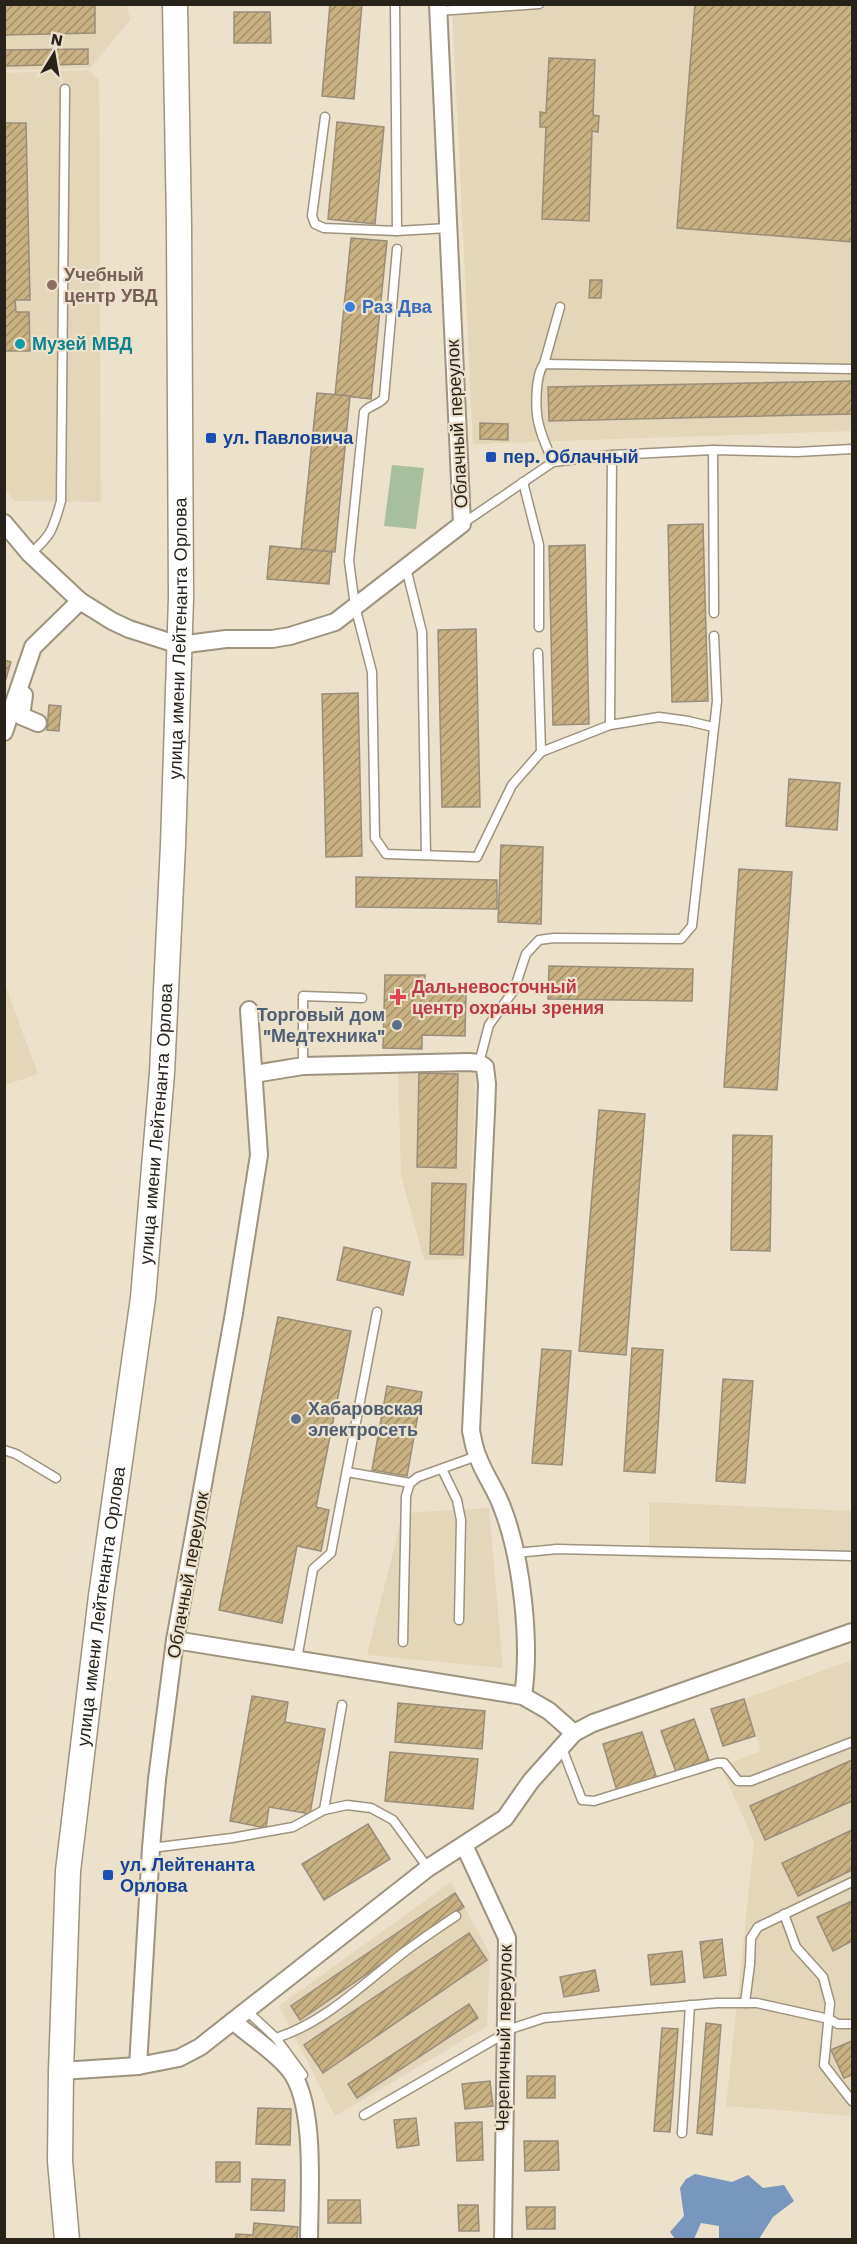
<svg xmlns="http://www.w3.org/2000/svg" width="857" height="2244" font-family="'Work Sans',sans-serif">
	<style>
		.built { fill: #e4d6b9 }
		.green { fill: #a7bf9f }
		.water { fill: #7996be }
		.building { fill: url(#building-hatch); stroke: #988e7a; stroke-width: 1.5 }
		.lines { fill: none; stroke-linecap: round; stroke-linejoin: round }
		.lane-casing { stroke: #9d937e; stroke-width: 11 }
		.street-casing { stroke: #9d937e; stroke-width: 20 }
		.secondary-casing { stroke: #9d937e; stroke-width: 27 }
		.lane { stroke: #fff; stroke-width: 8 }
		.street { stroke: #fff; stroke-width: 16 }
		.secondary { stroke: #fff; stroke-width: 24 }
		.education-dot { fill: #8d6e63; stroke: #ece1cb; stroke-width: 2 }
		.shop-dot { fill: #3f7fe0; stroke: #ece1cb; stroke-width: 2 }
		.culture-dot { fill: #0f9aa8; stroke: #ece1cb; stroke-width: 2 }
		.transit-dot { fill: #1a4fb4; stroke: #ece1cb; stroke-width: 2 }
		.health-dot { fill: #e0444e; stroke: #ece1cb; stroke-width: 2 }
		.service-dot { fill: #5c6f8a; stroke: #ece1cb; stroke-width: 2 }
		.labels { text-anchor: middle; stroke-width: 4.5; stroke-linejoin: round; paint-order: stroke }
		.education-label { font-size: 18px; font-weight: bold; fill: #785e54; stroke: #ece1cb; text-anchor: start }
		.shop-label { font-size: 18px; font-weight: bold; fill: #366cbe; stroke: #ece1cb; text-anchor: start }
		.culture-label { font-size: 18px; font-weight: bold; fill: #0d838f; stroke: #ece1cb; text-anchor: start }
		.street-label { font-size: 18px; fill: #27231b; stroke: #ece1cb }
		.transit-label { font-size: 18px; font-weight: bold; fill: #164399; stroke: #ece1cb; text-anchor: start }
		.health-label { font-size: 18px; font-weight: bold; fill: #be3a42; stroke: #ece1cb; text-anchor: start }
		.service-label { font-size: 18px; font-weight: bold; fill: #4e5e75; stroke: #ece1cb; text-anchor: end }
	</style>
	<defs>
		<pattern id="building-hatch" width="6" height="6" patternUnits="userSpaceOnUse" patternTransform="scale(1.5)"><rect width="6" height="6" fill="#c9b282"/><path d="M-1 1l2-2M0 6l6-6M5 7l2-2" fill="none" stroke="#a3906a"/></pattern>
	</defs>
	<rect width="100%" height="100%" fill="#ece1cb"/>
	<g class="built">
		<path d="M4,5H127L130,20L90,68L5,70Z"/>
		<path d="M452,5H852V431L473,444Z"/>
		<path d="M89,70L99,80L101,502L14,501L5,489L4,73Z"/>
		<path d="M4,982L38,1074L5,1085H4Z"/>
		<path d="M476,1071L467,1259L424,1260L401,1175L398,1072Z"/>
		<path d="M649,1502L852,1511V1559H649Z"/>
		<path d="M489,1508L503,1668L367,1655L403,1513Z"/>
		<path d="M852,1660V2116L726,2106L754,1842L721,1767L761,1751L744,1699Z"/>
		<path d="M451,1882L490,1954L487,2026L335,2116L279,2006Z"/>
	</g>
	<path class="green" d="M392,465L424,468L416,529L384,526Z"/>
	<path class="water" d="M695,2174L732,2182L748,2175L763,2188L784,2185L794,2201L773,2217L759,2239H719V2226L701,2223L694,2239H675L670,2232L684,2216L680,2188L686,2179Z"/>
	<g class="building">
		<path d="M4,4H95V33L4,35Z"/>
		<path d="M330,4H362L354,99L322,96Z"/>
		<path d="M695,4H852V242L677,228Z"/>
		<path d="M234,12H270L271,43H234Z"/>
		<path d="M88,49V64L4,66V50Z"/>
		<path d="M549,58L595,60L593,115L599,116L598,132L592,131L589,221L542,219L546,127H540V112L546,113Z"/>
		<path d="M337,122L384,127L375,224L328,219Z"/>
		<path d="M4,123H26L30,300H15L16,312H29L30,351H4Z"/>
		<path d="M351,238L387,241L371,399L335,395Z"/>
		<path d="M590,280H602L601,298H589Z"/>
		<path d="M852,381V414L549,421L548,387Z"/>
		<path d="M317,393L350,396L335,552L301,549Z"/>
		<path d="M480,423L508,424V440L480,439Z"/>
		<path d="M703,524L708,701L672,702L668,525Z"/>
		<path d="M585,545L589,724L553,725L549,546Z"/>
		<path d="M270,546L332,552L329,584L267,579Z"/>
		<path d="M476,629L480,807H442L438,630Z"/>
		<path d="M4,660L11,662L4,685Z"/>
		<path d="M358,693L362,856L326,857L322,694Z"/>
		<path d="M49,705L61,706L59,731L47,730Z"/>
		<path d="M789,779L840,783L837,830L786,826Z"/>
		<path d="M501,845L543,847L541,924L498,922Z"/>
		<path d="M739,869L792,872L777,1090L724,1087Z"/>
		<path d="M356,877L497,880V909L356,907Z"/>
		<path d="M549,966L693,969L692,1001L548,999Z"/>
		<path d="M385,975H425L424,993L466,994L465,1036L422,1035V1049L383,1048Z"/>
		<path d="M419,1073L458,1074L456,1168L417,1167Z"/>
		<path d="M599,1110L645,1114L626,1355L579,1351Z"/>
		<path d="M733,1135L772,1136L770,1251L731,1250Z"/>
		<path d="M432,1183L466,1184L463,1255L430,1254Z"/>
		<path d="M344,1247L410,1262L403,1295L337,1280Z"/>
		<path d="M278,1317L351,1331L316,1507L329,1510L321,1551L297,1546L282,1623L219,1610Z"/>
		<path d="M632,1348L663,1350L655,1473L624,1471Z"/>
		<path d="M542,1349L571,1351L562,1465L532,1463Z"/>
		<path d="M723,1379L753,1381L745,1483L716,1481Z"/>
		<path d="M387,1386L422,1392L407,1476L372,1470Z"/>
		<path d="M252,1696L288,1702L285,1722L325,1729L310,1814L269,1807L266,1828L230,1821Z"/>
		<path d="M744,1699L755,1736L723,1746L711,1709Z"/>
		<path d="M398,1703L485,1711L482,1749L395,1742Z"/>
		<path d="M694,1719L709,1760L676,1772L661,1731Z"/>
		<path d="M642,1732L657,1779L617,1791L603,1744Z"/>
		<path d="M390,1752L478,1759L473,1809L385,1801Z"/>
		<path d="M852,1760V1801L765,1840L750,1806Z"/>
		<path d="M368,1824L390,1859L324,1900L302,1864Z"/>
		<path d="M852,1830V1870L798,1896L782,1863Z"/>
		<path d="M455,1893L464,1907L300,2020L291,2006Z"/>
		<path d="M852,1901V1941L833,1951L817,1917Z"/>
		<path d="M469,1933L487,1960L323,2073L304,2045Z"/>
		<path d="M722,1939L726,1975L704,1978L700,1942Z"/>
		<path d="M682,1951L685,1982L651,1985L648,1955Z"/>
		<path d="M595,1970L599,1991L564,1997L560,1977Z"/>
		<path d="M469,2004L478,2018L357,2098L348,2084Z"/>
		<path d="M706,2023L721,2025L712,2135L697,2133Z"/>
		<path d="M662,2028L678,2029L670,2132L654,2131Z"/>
		<path d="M852,2041V2075L844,2078L831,2050Z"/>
		<rect x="527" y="2076" width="28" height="22"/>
		<path d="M490,2081L493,2106L465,2109L462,2084Z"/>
		<path d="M258,2108L291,2109L290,2145L256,2144Z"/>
		<path d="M416,2118L419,2145L397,2148L394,2120Z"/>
		<path d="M482,2122L483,2160L457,2161L455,2123Z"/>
		<path d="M524,2141H558L559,2170L525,2171Z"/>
		<rect x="216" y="2162" width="24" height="20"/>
		<path d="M252,2179L285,2180L284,2211L251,2210Z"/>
		<path d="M328,2200H360L361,2223H328Z"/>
		<path d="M458,2205H478L479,2231H459Z"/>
		<path d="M526,2207H555V2229H527Z"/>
		<path d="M254,2223L298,2227L297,2240H235L236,2234L253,2235Z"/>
	</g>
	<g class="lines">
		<defs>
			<g id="lane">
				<path d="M395,4L397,231"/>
				<path d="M438,11L539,4"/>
				<path d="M325,117L312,216L315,224L324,228L397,231L448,228"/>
				<path d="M397,249L384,398C379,405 369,405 364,412L349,561L355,606L372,672L375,838L386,854L477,857L512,785L541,752"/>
				<path d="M544,364L560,307"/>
				<path d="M713,450L714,613"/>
				<path d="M612,455L610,725L659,717L688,721L713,727"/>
				<path d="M553,462C548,450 542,438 539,425C535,411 535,375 544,364L852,369"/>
				<path d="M523,482L539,545V627"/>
				<path d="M462,524L553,462L612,455L713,450L797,452L852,449"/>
				<path d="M30,554C52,535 53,529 61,501L65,89"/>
				<path d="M406,568L422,632L426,855"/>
				<path d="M538,653L541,752L610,725"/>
				<path d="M479,1063L489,1025L514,990L526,954L539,940L554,938L681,939L692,926L717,701L714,636"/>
				<path d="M303,1066V996L362,998"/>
				<path d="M4,1450L16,1454L56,1478"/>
				<path d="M442,1469L457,1500L461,1520L459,1620"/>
				<path d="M347,1472L410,1483"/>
				<path d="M516,1553L557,1549L852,1556"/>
				<path d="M403,1642L406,1496L410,1483L418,1477L477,1456"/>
				<path d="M297,1659L313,1569L331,1553L377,1312"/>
				<path d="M562,1748L582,1800L594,1801L717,1763H724L738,1781H751L852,1742"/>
				<path d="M324,1810L342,1705"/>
				<path d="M151,1848L232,1838L293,1827L324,1810L347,1805L371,1808L393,1820L428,1868"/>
				<path d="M784,1914L796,1947L823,1977L830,2003L824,2065L852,2101"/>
				<path d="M745,2003L750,1964L751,1938L758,1927L852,1882"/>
				<path d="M246,2010L276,2038C324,2023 363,1984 403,1953C420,1940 438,1928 456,1916"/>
				<path d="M276,2038L303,2075"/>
				<path d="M364,2115L497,2038L504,2031L544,2018L717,2003H757L829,2019L838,2024H852"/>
				<path d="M682,2133L690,2005"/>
			</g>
			<g id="street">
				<path d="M4,523L30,554L80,601L112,621L129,629L179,645L226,639H272L290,636L335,622L462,524L438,4"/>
				<path d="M24,695L21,716L38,723"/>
				<path d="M4,732L33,647L80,601"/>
				<path d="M254,1074L303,1066L469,1062L479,1063L485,1067L487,1084L486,1112L471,1431C473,1439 474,1449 478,1457C484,1474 496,1490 502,1507C522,1558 531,1642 523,1696"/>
				<path d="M175,1640L523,1696L549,1711L574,1733"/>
				<path d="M464,1845L507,1938L503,2240"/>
				<path d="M233,2021C251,2037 273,2050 289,2069C317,2103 309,2195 309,2240"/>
				<path d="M138,2066L151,1848L157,1779L175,1640L234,1313L259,1155L249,1010"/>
				<path d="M61,2071L138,2066L179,2058L200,2047L428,1868L505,1818L531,1781L574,1733L593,1723L852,1632"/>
			</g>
			<g id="secondary">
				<path id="s1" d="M67,2240L60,2161L61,2071L68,1871L101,1596L143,1298L162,1073L173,845L181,598L179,225L175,4"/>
			</g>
		</defs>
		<use href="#lane" class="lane-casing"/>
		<use href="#street" class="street-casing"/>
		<use href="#secondary" class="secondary-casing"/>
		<use href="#lane" class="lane"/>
		<use href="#street" class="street"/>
		<use href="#secondary" class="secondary"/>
	</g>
	<circle class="education-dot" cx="52" cy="285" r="6"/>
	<circle class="shop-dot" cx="350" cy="307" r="6"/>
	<circle class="culture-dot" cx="20" cy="344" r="6"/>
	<g class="transit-dot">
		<rect x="205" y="432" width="12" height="12" rx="3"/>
		<rect x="485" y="451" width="12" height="12" rx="3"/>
		<rect x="102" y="1869" width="12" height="12" rx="3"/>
	</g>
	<path class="health-dot" d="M395 988h6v6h6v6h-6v6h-6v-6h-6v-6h6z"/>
	<g class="service-dot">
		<circle cx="397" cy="1025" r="6"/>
		<circle cx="296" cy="1419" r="6"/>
	</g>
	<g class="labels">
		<g class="education-label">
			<text x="64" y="281">Учебный<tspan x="64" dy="21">центр УВД</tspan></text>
		</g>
		<g class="shop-label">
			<text x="362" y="313">Раз Два</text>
		</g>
		<g class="culture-label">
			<text x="32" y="350">Музей МВД</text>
		</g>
		<g class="street-label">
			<text transform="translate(457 424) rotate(-93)" y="6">Облачный переулок</text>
			<text dy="6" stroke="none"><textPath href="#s1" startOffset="1608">улица имени Лейтенанта Орлова</textPath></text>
			<text dy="6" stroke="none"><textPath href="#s1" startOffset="1122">улица имени Лейтенанта Орлова</textPath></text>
			<text transform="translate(188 1575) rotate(-80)" y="6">Облачный переулок</text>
			<text dy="6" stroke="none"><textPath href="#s1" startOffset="636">улица имени Лейтенанта Орлова</textPath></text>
			<text transform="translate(504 2038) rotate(-89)" y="6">Черепичный переулок</text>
		</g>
		<g class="transit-label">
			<text x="223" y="444">ул. Павловича</text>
			<text x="503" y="463">пер. Облачный</text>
			<text x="120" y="1871">ул. Лейтенанта<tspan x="120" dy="21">Орлова</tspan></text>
		</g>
		<g class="health-label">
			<text x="412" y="993">Дальневосточный<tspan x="412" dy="21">центр охраны зрения</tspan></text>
		</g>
		<g class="service-label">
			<text x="385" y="1021">Торговый дом<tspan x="385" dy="21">"Медтехника"</tspan></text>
			<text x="308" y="1415" text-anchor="start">Хабаровская<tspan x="308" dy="21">электросеть</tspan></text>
		</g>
	</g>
	<rect width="857" height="2244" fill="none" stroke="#27231b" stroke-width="12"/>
	<g transform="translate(54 54) rotate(11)" stroke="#ece1cb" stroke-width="4.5" paint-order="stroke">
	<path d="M0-4.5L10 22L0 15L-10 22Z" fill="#27231b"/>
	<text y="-9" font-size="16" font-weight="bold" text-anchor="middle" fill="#27231b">N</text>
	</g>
</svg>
